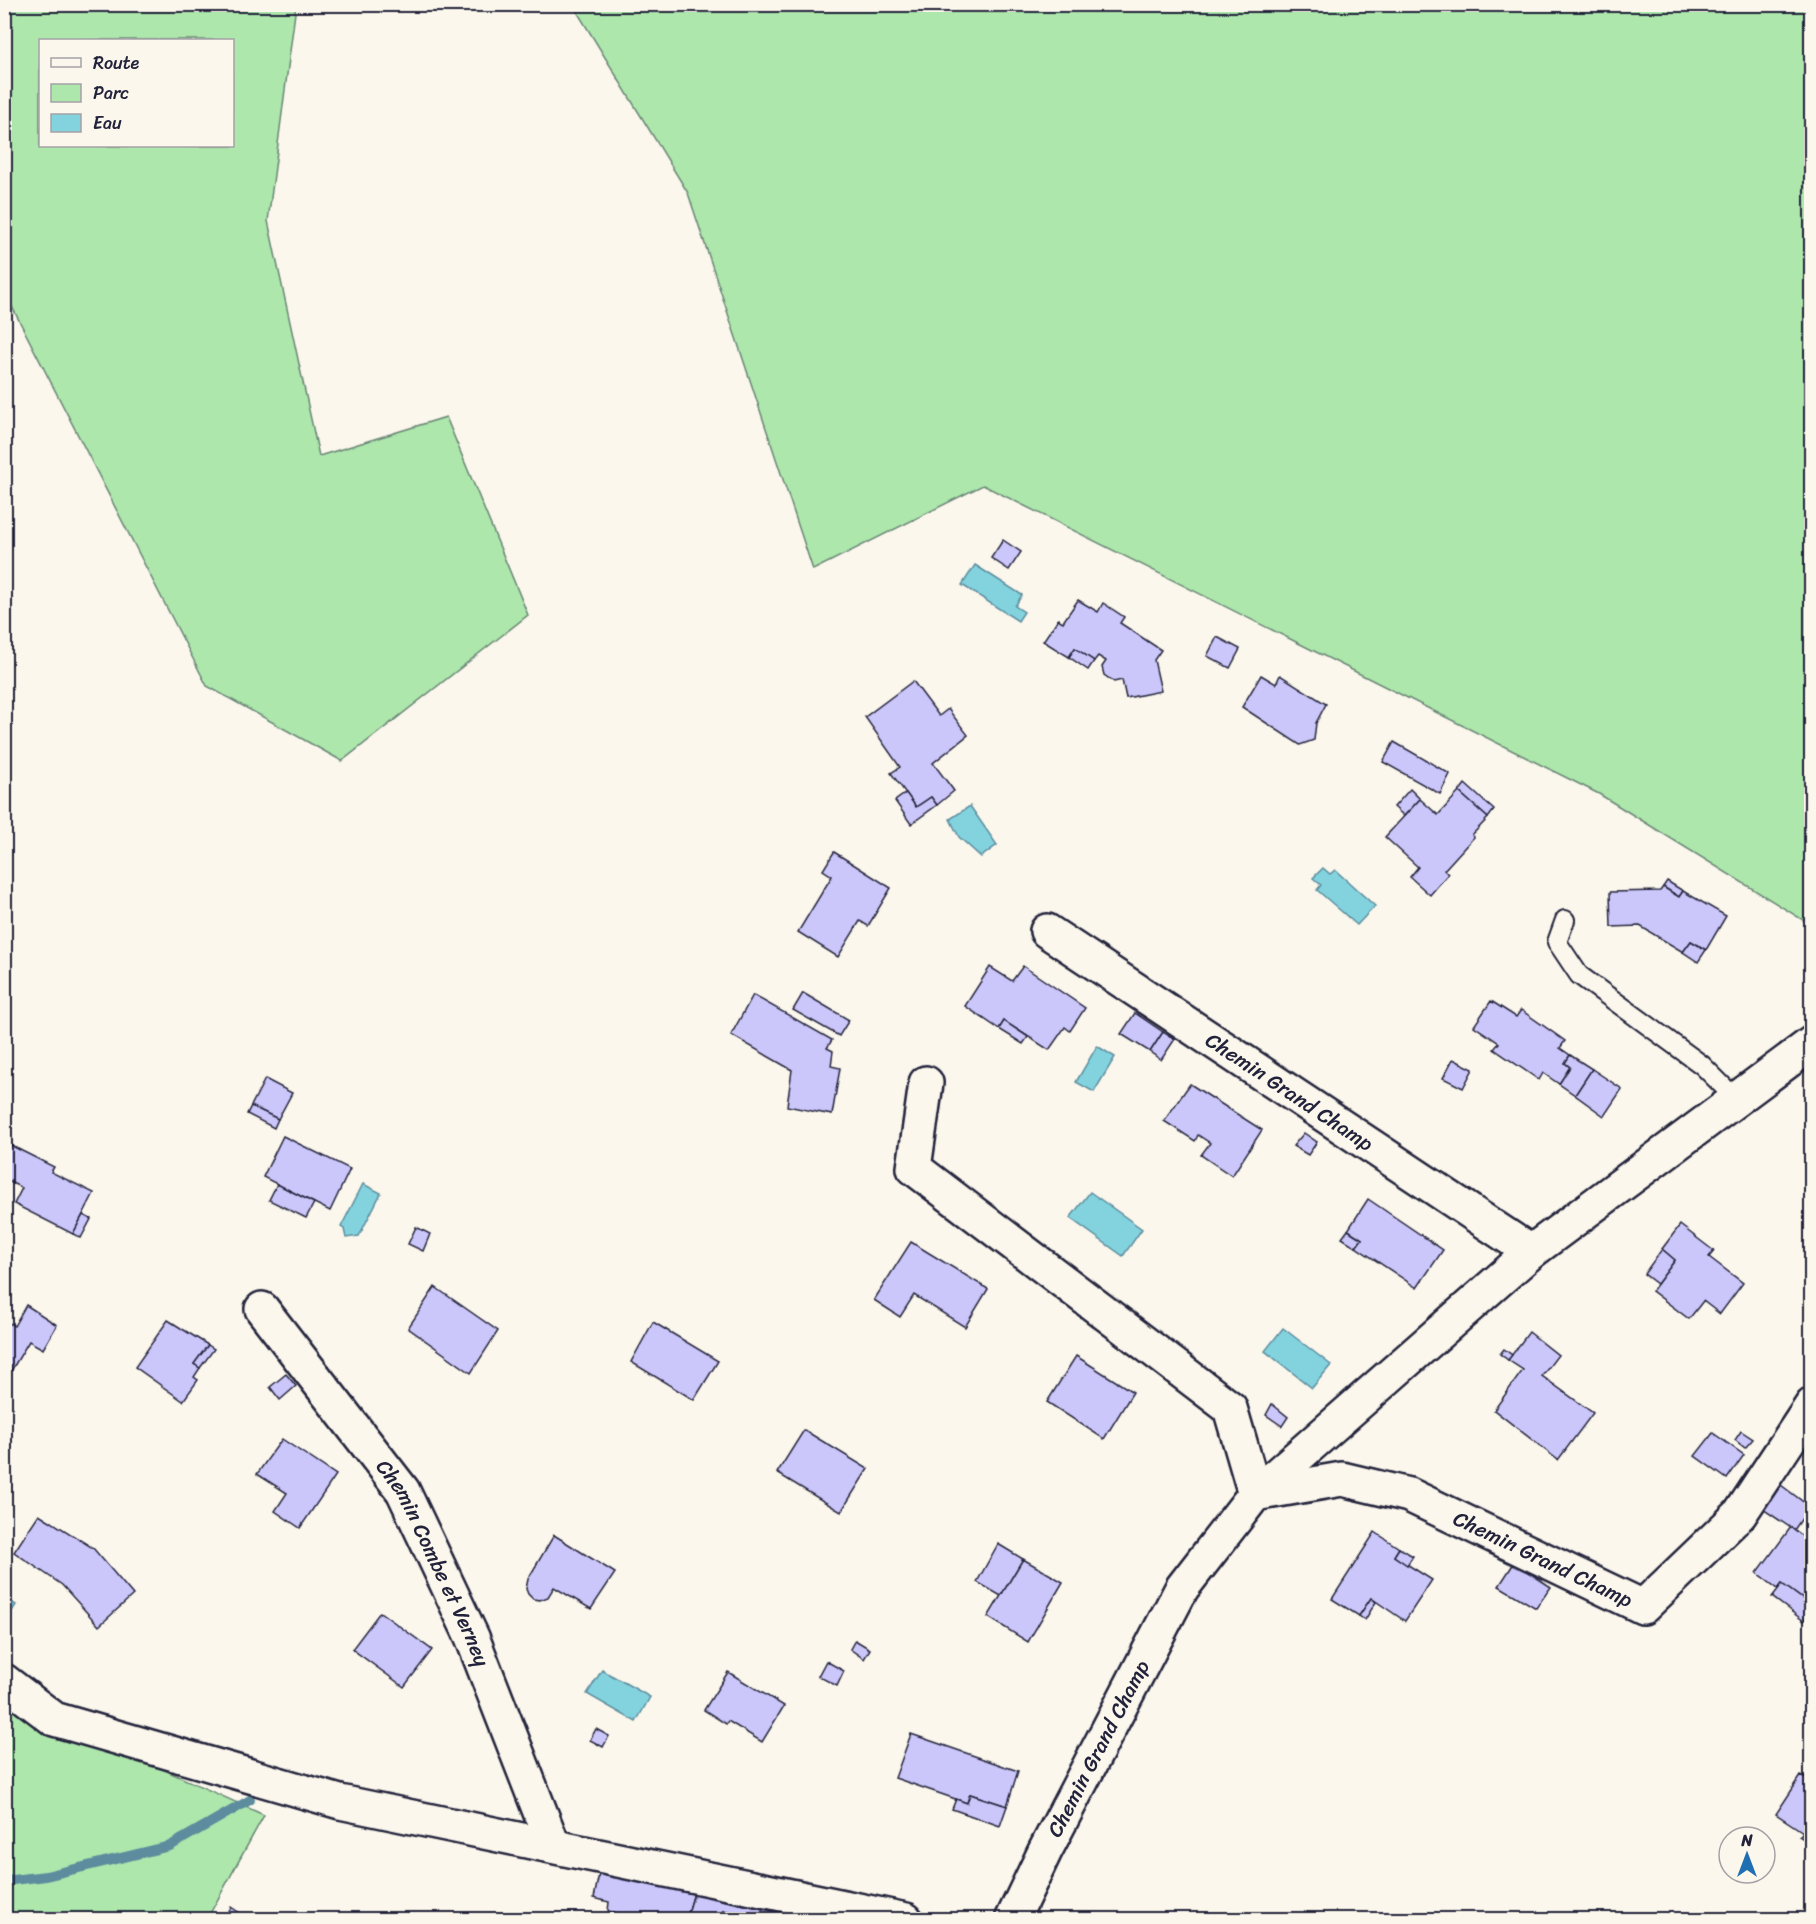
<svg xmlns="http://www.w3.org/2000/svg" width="1816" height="1924" font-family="Sriracha,sans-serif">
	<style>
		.green { fill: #ade7ac; stroke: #688474; stroke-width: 1.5; fill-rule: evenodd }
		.water { fill: #83d3df; stroke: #5c8c9d; stroke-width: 1.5 }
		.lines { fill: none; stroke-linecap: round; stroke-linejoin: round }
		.stream { stroke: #5c8c9d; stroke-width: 10 }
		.building { fill: #cbc7fa; stroke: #22223b; stroke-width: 1.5 }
		.service-casing { stroke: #22223b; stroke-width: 22 }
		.minor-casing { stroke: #22223b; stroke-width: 38 }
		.path { stroke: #22223b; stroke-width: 4; stroke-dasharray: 4.5 4.5; stroke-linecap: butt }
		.service { stroke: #fbf7ec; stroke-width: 18 }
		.minor { stroke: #fbf7ec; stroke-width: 33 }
		.labels { text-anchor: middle; stroke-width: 6; stroke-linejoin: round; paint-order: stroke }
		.street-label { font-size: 21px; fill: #22223b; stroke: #fbf7ec }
	</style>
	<rect width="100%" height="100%" fill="#fbf7ec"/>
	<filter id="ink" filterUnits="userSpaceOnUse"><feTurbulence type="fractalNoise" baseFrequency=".0167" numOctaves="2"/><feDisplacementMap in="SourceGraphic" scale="12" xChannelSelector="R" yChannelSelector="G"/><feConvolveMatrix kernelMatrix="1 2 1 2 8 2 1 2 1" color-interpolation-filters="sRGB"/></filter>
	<g filter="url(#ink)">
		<g class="green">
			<path d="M5,4L296,5L268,221L319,456L446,417L528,615L342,761L207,686L5,293ZM40,40H232V146H40Z"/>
			<path d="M573,5H1811V925L1599,794L983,485L813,570L688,193Z"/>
			<path d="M5,1698L264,1815L207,1919L5,1920Z"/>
		</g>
		<g class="water">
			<path d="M975,565L1022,595L1015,606L1024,612L1018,621L962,585Z"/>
			<path d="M970,806L997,845L981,857L959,837L950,819Z"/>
			<path d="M1323,868L1330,874L1335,870L1375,906L1357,925L1317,890L1321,885L1313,878Z"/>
			<path d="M1097,1046L1115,1057L1094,1092L1076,1082Z"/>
			<path d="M363,1184L381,1193L359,1236L346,1238L344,1229L341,1227Z"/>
			<path d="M1090,1192L1142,1229L1123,1256L1070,1218Z"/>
			<path d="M1283,1328L1331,1365L1312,1388L1265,1351Z"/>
			<path d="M5,1598L16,1605L5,1622Z"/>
			<path d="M602,1670L650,1697L636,1722L587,1694Z"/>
		</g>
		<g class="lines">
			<path class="stream" d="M4,1881L46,1876L170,1846L250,1800"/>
		</g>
		<g class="building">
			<path d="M1003,540L1021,552L1009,570L991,558Z"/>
			<path d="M1078,600L1098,612L1103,603L1124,617L1120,623L1161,650L1154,660L1161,691L1126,698L1122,680L1114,682L1104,675L1102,667L1106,661L1098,656L1094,661L1075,648L1069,657L1043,641L1058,619L1063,622Z"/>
			<path d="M1217,637L1240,649L1230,668L1207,656Z"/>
			<path d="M1075,648L1094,661L1088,670L1069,657Z"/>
			<path d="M1261,675L1276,684L1280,675L1326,704L1316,723L1314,740L1300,745L1242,707Z"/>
			<path d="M913,681L939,716L948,709L968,735L933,763L954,791L937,805L931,797L916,807L891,773L900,767L865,717Z"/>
			<path d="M1394,742L1450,774L1440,794L1383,762Z"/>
			<path d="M1465,784L1494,810L1488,818L1459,792Z"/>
			<path d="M1410,789L1420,799L1404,816L1394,807Z"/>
			<path d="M1459,792L1488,818L1472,835L1474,837L1444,870L1448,874L1430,895L1410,877L1418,867L1385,837L1420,799L1438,815Z"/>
			<path d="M906,793L916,807L931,797L937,805L911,824L895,801Z"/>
			<path d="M834,852L891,888L868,926L860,921L838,957L798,932L832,876L823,870Z"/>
			<path d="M1667,881L1683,891L1679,897L1663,887Z"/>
			<path d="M1663,887L1679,897L1683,891L1726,916L1706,950L1691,941L1683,952L1640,926L1611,927L1610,892L1660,891Z"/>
			<path d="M1691,941L1706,950L1698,962L1683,952Z"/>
			<path d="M1023,966L1085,1008L1070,1031L1065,1027L1049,1050L1004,1021L999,1029L965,1006L990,967L1012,981Z"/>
			<path d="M803,993L849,1020L839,1036L793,1010Z"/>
			<path d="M753,995L832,1040L827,1048L833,1051L831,1066L840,1068L832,1115L787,1106L792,1070L731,1035Z"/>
			<path d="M1491,1001L1516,1017L1521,1010L1565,1041L1560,1048L1570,1055L1565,1063L1570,1067L1559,1084L1543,1073L1539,1080L1494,1049L1499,1043L1474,1026Z"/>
			<path d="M1135,1013L1163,1032L1150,1052L1121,1034Z"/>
			<path d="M1004,1021L1028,1037L1023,1044L999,1029Z"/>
			<path d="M1163,1032L1175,1039L1161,1060L1150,1052Z"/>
			<path d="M1570,1055L1592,1069L1575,1095L1559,1084L1570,1067L1565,1063Z"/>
			<path d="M1453,1059L1473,1069L1463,1088L1443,1078Z"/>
			<path d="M1592,1069L1622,1089L1604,1116L1575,1095Z"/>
			<path d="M265,1079L292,1093L278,1119L251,1106Z"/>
			<path d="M1190,1084L1262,1130L1232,1176L1201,1155L1210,1143L1198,1135L1195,1141L1164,1121Z"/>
			<path d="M251,1106L278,1119L274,1128L247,1114Z"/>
			<path d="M1304,1133L1317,1142L1308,1155L1293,1146Z"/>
			<path d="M283,1136L350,1169L330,1211L263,1177Z"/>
			<path d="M10,1145L54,1167L51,1172L94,1193L73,1234L14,1204L22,1188L4,1179V1156Z"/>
			<path d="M277,1184L314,1203L306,1218L269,1200Z"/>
			<path d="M1368,1199L1443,1250L1417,1288L1356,1247L1362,1239L1348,1230Z"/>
			<path d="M83,1215L91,1219L81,1238L73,1234Z"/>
			<path d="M1680,1225L1714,1251L1709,1257L1743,1283L1720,1314L1703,1301L1689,1319L1652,1291L1675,1260L1662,1249Z"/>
			<path d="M416,1227L430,1234L423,1251L408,1244Z"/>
			<path d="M1348,1230L1362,1239L1356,1247L1342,1238Z"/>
			<path d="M911,1242L988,1289L965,1327L914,1295L900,1317L874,1300Z"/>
			<path d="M1662,1249L1675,1260L1657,1284L1644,1274Z"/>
			<path d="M435,1287L498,1331L471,1373L408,1328Z"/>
			<path d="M26,1305L57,1325L43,1349L29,1341L11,1371L4,1368V1317L8,1319L7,1322L14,1326Z"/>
			<path d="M168,1320L208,1345L194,1364L200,1368L194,1377L198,1380L183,1401L135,1367Z"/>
			<path d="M653,1322L718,1361L694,1400L631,1362Z"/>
			<path d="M1529,1332L1558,1355L1542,1376L1593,1413L1558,1460L1494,1410L1523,1370L1508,1360Z"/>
			<path d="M208,1345L214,1349L200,1368L194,1364Z"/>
			<path d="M1504,1349L1512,1355L1508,1360L1500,1354Z"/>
			<path d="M1076,1356L1133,1392L1104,1439L1047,1402Z"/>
			<path d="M286,1374L296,1386L280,1400L270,1387Z"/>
			<path d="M1272,1404L1288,1417L1282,1426L1266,1415Z"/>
			<path d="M804,1430L868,1469L841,1512L777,1473Z"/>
			<path d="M1741,1431L1753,1439L1745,1448L1735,1440Z"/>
			<path d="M1713,1433L1744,1455L1727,1479L1695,1456Z"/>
			<path d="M282,1439L336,1475L300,1528L275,1511L287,1493L257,1474Z"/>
			<path d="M1781,1485L1810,1507L1794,1530L1763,1509Z"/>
			<path d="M39,1514L93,1548L133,1595L99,1626L62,1585L14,1552Z"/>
			<path d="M1791,1527L1812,1543V1606L1782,1584L1778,1589L1757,1573Z"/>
			<path d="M1375,1532L1399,1548L1394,1556L1432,1580L1405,1621L1371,1598L1359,1616L1332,1599Z"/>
			<path d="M554,1535L615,1573L591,1609L554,1587L548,1597L540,1600L533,1599L528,1594L526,1589L528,1579Z"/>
			<path d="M998,1544L1023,1559L1001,1596L977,1582Z"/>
			<path d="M1399,1548L1413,1556L1407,1565L1394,1556Z"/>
			<path d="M1023,1559L1063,1582L1028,1642L988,1617Z"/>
			<path d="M1514,1563L1551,1587L1536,1608L1499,1586Z"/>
			<path d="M1782,1584L1812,1606V1611L1804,1621L1772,1597Z"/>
			<path d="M1371,1598L1376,1602L1365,1620L1359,1616Z"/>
			<path d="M380,1612L432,1650L404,1687L352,1649Z"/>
			<path d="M855,1640L870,1649L864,1659L850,1649Z"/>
			<path d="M826,1661L844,1671L837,1686L818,1676Z"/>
			<path d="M728,1672L784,1706L762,1742L728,1721L726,1724L704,1710Z"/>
			<path d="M596,1729L609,1736L603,1747L590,1740Z"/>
			<path d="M911,1734L1018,1771L1007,1806L970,1794L967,1803L895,1778Z"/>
			<path d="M1801,1776L1812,1782V1844L1799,1836L1803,1832L1776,1814Z"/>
			<path d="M970,1794L1007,1806L1000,1826L952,1809L956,1799L967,1803Z"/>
			<path d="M599,1874L694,1893L686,1920H644L608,1911L609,1902L594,1898Z"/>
			<path d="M694,1893L805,1919V1920H743L745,1916L723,1910L721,1920H686Z"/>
			<path d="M231,1907L243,1915L241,1920H224Z"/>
		</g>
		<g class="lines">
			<defs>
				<path id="service" d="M1565,920L1557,942L1579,975L1702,1065L1736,1099"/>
				<g id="minor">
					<path id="s1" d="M1047,931L1531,1252"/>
					<path id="s2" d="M926,1083L914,1168L1230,1408L1255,1494L1342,1479L1409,1495L1643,1607L1740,1514L1812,1405"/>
					<path id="s3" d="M262,1309L403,1491L472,1637L553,1845"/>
					<path d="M4,1681L54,1719L340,1802L906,1920"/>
					<path id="s4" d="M1012,1920L1045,1851L1182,1588L1255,1494L1531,1252L1812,1043"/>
				</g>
			</defs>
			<use href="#service" class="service-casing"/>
			<use href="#minor" class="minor-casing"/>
			<path class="path" d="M1812,357L1807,378L1812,383"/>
			<use href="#service" class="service"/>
			<use href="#minor" class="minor"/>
		</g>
	</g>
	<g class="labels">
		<g class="street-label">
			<text dy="7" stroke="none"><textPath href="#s1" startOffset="291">Chemin Grand Champ</textPath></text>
			<text dy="7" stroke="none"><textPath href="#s2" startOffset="878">Chemin Grand Champ</textPath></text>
			<text dy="7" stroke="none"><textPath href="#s3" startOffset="308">Chemin Combe et Verney</textPath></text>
			<text dy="7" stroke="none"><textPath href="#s4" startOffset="192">Chemin Grand Champ</textPath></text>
		</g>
	</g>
	<rect width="1816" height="1924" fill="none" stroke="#fbf7ec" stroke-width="24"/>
	<rect x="12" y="12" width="1792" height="1900" fill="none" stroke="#22223b" stroke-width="2" filter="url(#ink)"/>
	<rect x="39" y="39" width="195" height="108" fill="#fbf7ec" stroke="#a4a2a5" stroke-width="1.5"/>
	<rect x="51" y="58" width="30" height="9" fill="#fbf7ec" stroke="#a4a2a5" stroke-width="1.5"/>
	<text x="93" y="69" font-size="18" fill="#22223b">Route</text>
	<rect x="51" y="84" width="30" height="18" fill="#ade7ac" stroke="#a4a2a5" stroke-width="1.5"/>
	<text x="93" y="99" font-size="18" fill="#22223b">Parc</text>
	<rect x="51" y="114" width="30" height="18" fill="#83d3df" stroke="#a4a2a5" stroke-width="1.5"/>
	<text x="93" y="129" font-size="18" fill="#22223b">Eau</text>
	<g transform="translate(1747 1855)"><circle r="28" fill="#fbf7ec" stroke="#a4a2a5" stroke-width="1.5"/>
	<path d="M0-4.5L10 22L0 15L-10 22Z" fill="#1f6fb2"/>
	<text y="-9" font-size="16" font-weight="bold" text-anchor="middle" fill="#22223b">N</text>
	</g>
</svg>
